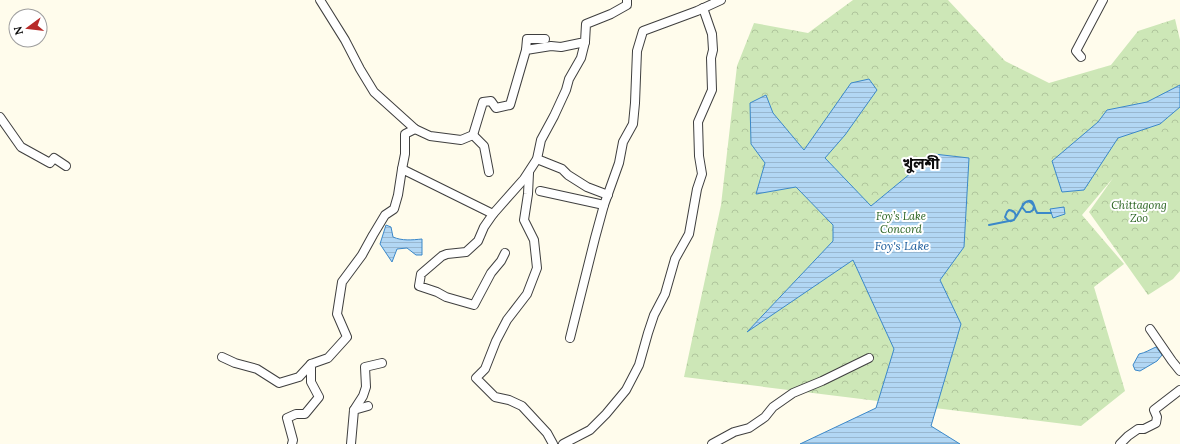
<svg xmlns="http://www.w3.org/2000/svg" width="1180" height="444" font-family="Lora,'Noto Sans Bengali',serif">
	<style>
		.park { fill: url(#park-crowns) }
		.water { fill: url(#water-rules); stroke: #3b88c9 }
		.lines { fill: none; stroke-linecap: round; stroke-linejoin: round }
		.stream { stroke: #3b88c9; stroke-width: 2 }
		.street-casing { stroke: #3f3f3f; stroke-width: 10 }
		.street { stroke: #fff; stroke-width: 8 }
		.labels { text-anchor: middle; stroke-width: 4; stroke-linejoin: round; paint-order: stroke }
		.park-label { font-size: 11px; font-style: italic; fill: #28621f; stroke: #fff }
		.water-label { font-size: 12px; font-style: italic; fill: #195a9a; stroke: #fff }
		.district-label { font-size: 15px; font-weight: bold; fill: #0c0c0c; stroke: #fff }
	</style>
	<defs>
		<pattern id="park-crowns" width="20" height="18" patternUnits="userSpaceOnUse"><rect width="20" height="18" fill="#cde7b7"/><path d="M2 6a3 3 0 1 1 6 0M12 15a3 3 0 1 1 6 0" fill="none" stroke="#afc59c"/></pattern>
		<pattern id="water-rules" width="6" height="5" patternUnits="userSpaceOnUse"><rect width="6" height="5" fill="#b2d7f4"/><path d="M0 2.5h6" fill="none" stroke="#98b7d0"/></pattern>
	</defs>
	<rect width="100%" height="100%" fill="#fffcec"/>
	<path class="park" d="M853,0H948L1005,61L1049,83L1111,65L1138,31L1175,19L1180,40V271L1173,279L1148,295L1089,212L1113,178L1082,215L1124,264L1094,287L1125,391L1081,426L684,377L721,205L737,66L754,23L808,33Z"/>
	<g class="water">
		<path d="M869,79L877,90L845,135L825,158L871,206L934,154L969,158L964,247L940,280L961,324L931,426L960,444H800L876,408L894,349L853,260L747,332L833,241V225L796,187L756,194L765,163L751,144L750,103L766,95L773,113L804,150L851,83Z"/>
		<path d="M1180,85V107L1160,124L1118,138L1084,190L1062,192L1052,161L1098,122L1107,110L1147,102Z"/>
		<path d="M1064,207L1065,214L1053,218L1050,209Z"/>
		<path d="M386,225L391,227L393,237C402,241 412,240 422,239V255H416L407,248L397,249L392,262L380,244Z"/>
		<path d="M1156,347L1162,355L1157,361L1140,371L1135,370L1133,365L1139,354C1145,353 1151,349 1156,347Z"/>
	</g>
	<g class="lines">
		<path class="stream" d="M989,225L1014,220C1017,216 1016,211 1009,210L1007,212L1005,217C1018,235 1021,187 1034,206L1033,210L1030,212H1026L1022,207L1023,204C1035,195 1033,207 1037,213H1051"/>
		<defs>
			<g id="street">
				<path d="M320,0L345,40L360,69L374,92L415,129"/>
				<path d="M526,50L527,39H545"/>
				<path d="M1081,57L1076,51L1103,0"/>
				<path d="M0,117L21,147L50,163L54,158L66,166"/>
				<path d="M473,135L484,146L489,172"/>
				<path d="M537,159L562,169L568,175L587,187L608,195"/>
				<path d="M402,169L405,154V134L415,129L430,136L461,140L473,135L483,102L491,101L496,108L510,105L526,50L551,46L561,47L585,42L586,24L611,14L627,5V0"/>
				<path d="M529,173L528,194L524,220L534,240L537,268L527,294L507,320L496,341L485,369L476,378L495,397L509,400L522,406L547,433L553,444"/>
				<path d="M540,191L604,205"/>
				<path d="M505,253L501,261L491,273L474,305L446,297L437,292L419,286L421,274L442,256L447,254L466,252L478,241L484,227L493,214L524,179L537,159L541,140L554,116L566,90L569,79L581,58L585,42"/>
				<path d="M1150,329L1172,361L1180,371"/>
				<path d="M570,338L595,238L604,205L619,163L623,142L633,124L635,103L637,51L643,31L697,11L721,0"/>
				<path d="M222,357L235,363L257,369L279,383L299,377L311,364"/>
				<path d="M354,410L363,396L366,387L365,367L382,363"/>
				<path d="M292,444L293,440L287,418L296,414H305L319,397L311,382V364L328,358L347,337L337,314L342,282L362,255L373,235L385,215L394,209L398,195L402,169L493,214"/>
				<path d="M351,444L354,410L368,406"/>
				<path d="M563,444L590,430L606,414L626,390L639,365L648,333L654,315L665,294L675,259L689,234L697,189L702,174L699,156L698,122L712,90L711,58L713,50L712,34L703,8"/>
				<path d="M712,444L734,432L749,428L765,417L773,407L793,393L822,381L869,358"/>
				<path d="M1120,444L1128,436L1138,429H1144L1156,423L1157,417L1154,410L1180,390"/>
			</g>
		</defs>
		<use href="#street" class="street-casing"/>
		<use href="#street" class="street"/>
	</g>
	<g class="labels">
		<g class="park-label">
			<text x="1139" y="209">Chittagong<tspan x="1139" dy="13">Zoo</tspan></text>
			<text x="901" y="220">Foy’s Lake<tspan x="901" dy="13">Concord</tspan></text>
		</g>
		<g class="water-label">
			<text x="902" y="250">Foy's Lake</text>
		</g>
		<g class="district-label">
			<text x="921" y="169">খুলশী</text>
		</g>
	</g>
	<g transform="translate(28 28) rotate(255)"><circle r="19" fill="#ffffff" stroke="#9e9e9e"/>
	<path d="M0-3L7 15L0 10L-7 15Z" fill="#b82a28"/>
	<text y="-6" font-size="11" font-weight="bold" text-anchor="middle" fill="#0c0c0c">N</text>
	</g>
</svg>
